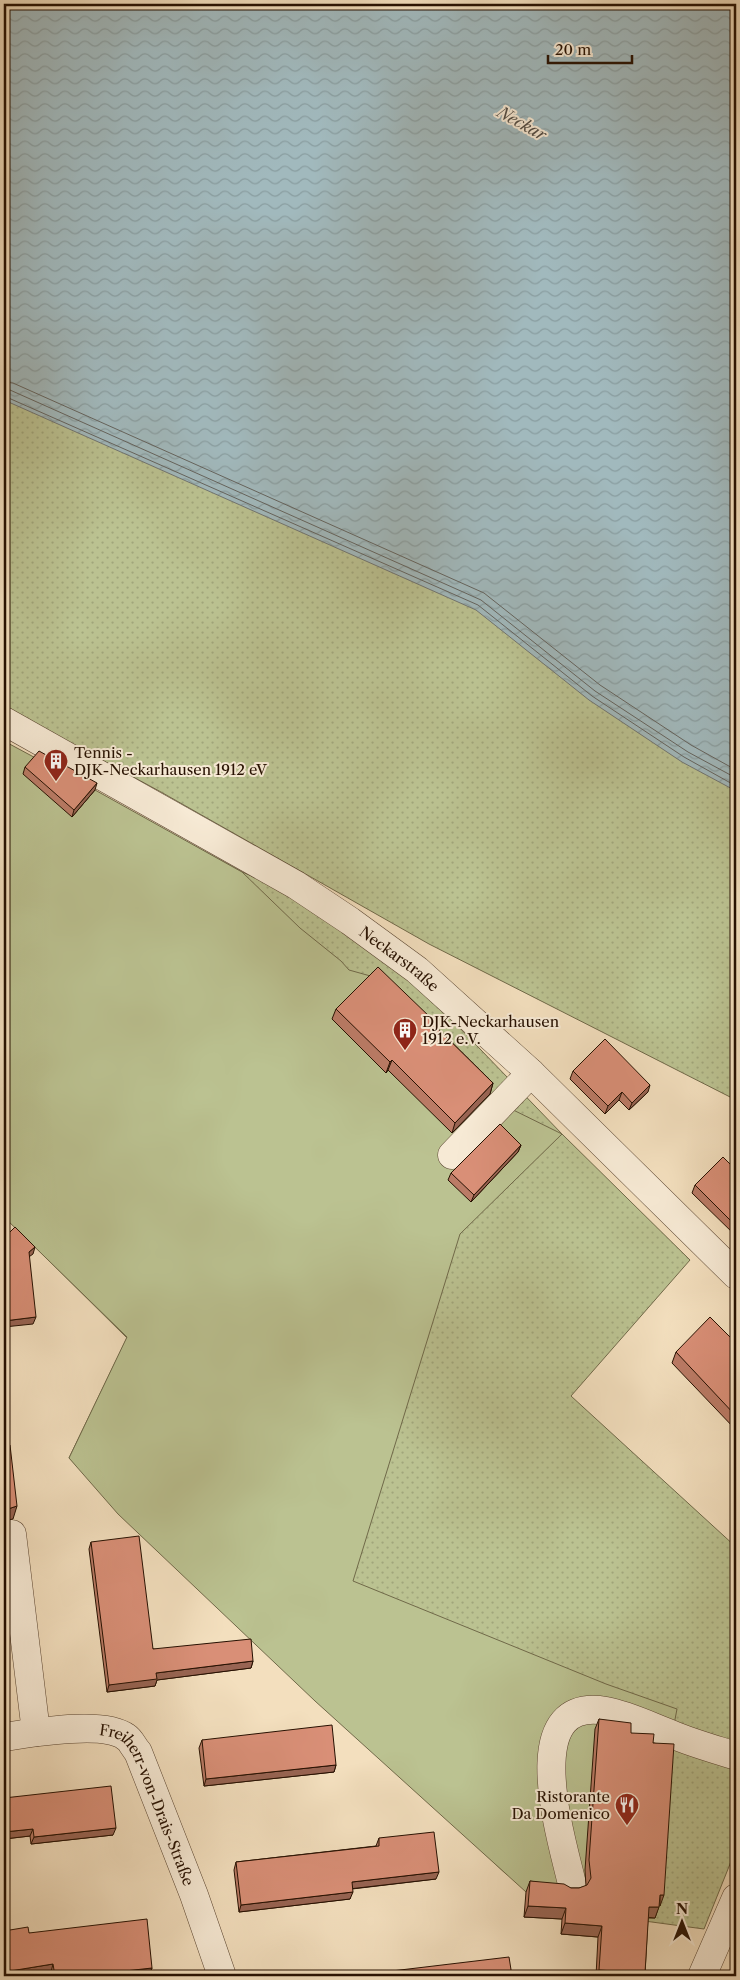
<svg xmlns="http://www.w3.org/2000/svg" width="740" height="1980" font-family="'Libre Caslon Text',serif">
  <defs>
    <pattern id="green-dots" width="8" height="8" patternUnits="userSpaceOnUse" patternTransform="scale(1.25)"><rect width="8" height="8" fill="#bbc291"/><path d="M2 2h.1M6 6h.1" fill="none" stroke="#a1a67b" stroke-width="1.8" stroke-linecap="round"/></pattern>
    <pattern id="water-waves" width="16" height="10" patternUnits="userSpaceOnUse" patternTransform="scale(1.25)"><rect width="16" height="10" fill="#a1b9bd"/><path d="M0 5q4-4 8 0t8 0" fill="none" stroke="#8a9ea1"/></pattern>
  </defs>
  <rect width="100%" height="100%" fill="#f3dfbe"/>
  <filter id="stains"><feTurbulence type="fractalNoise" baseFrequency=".004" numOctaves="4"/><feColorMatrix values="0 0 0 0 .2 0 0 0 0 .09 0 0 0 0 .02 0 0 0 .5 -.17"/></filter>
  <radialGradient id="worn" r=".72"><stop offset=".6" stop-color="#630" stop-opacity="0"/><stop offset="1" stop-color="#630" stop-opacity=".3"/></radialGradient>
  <g fill="url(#green-dots)" stroke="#706949">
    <path d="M4,4L736,211V1100L429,944L161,792L4,707Z"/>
    <path d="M4,742L242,872L301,896L400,966L562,1134L690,1260L571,1396L736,1547V1849L704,1929L592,1914L506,1874L69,1458L127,1338L4,1216Z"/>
  </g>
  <path fill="#bbc291" stroke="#706949" d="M4,741L95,790L242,872L300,928L341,961L349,970L374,977L499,1103L562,1134L460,1234L353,1581L606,1684L677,1709L672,1735L660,1906L526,1892L315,1701L118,1514L69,1458L127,1337L4,1217Z"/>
  <path fill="url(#water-waves)" stroke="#707572" d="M4,4H736V791L682,762L589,700L476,610L4,400Z"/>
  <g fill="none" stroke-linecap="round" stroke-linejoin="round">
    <g stroke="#64645f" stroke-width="1">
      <path d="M4,382L13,383L484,593L600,685L691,745L736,770"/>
      <path d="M4,389L10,390L481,600L595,691L688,752L736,778"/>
      <path d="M4,396L478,605L592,696L684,757L736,786"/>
    </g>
    <defs>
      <g id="minor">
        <path id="s1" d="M4,721L296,885L350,921L417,970L531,1073L736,1275"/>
        <path d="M452,1155L531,1073"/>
        <path d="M12,1534L36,1732"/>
        <path id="s2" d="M4,1737C32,1733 103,1720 126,1737C131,1740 134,1748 138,1752L194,1895L222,1976"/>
        <path d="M572,1884C562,1840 516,1695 606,1711C628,1715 650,1726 671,1734C692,1743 714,1749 736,1756"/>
        <path d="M702,1976L736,1898"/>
      </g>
    </defs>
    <use href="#minor" stroke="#594430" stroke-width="29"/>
    <use href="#minor" stroke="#f7ead5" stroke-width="28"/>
  </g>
  <g fill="#bb7b66" stroke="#261001">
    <path d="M25,767L95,790L72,817L23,774Z"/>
    <path d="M336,1009L431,1022L493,1083L490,1094L452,1133L388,1070L386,1073L332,1019Z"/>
    <path d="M573,1071L648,1092L629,1110L619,1100L605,1114L570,1079Z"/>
    <path d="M521,1145L518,1152L471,1202L448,1180L451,1173Z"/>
    <path d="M736,1170V1236L692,1193L695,1185Z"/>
    <path d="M736,1343V1430L672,1363L676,1352Z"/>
    <path d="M91,1542L153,1649L253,1661L251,1668L157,1680L155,1686L107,1692L89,1549Z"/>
    <path d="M599,1719L653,1743L659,1906L655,1918H648L645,1973L643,1976H596L598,1937L561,1934L562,1919L524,1917L526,1892L530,1881L571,1888H579L586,1886L585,1870L595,1729Z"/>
    <path d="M202,1740L336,1765L334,1772L204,1786L199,1748Z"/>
    <path d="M4,1798L113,1835L31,1844L30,1836L4,1839Z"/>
    <path d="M379,1838L436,1879L352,1889L350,1899L239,1912L234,1870L236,1862L376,1846Z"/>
    <path d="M29,1933L152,1968L149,1976H51V1972Z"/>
  </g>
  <g fill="#986453" stroke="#261001">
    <path d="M97,783L95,790L72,817L74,810Z"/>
    <path d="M392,1060L388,1070L386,1073L390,1062Z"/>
    <path d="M493,1083L490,1094L452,1133L455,1123Z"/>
    <path d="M650,1085L648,1092L629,1110L632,1103Z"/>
    <path d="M622,1092L619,1100L605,1114L608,1106Z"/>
    <path d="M521,1145L518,1152L471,1202L474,1195Z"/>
    <path d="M35,1247L33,1254L26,1259L29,1252Z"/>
    <path d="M36,1317L33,1324L4,1327V1321Z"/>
    <path d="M17,1506L13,1519L4,1521V1513L8,1509Z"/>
    <path d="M253,1661L251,1668L157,1680L155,1686L107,1692L109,1685L156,1673Z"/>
    <path d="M336,1765L334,1772L204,1786L206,1779Z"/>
    <path d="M116,1828L113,1835L31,1844L34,1837Z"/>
    <path d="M33,1829L30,1836L4,1839V1832Z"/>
    <path d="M439,1872L436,1879L349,1889L352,1882Z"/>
    <path d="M353,1892L350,1899L239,1912L241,1905Z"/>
    <path d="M660,1895H664L660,1906Z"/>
    <path d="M528,1906L566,1908L562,1919L524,1917Z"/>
    <path d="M649,1907H659L655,1918L645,1917Z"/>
    <path d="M565,1923L602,1926L598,1937L561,1934Z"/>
    <path d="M53,1964L51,1972L23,1976H4V1972Z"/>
    <path d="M152,1968L149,1976H80Z"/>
    <path d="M599,1970L645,1973L643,1976H597Z"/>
  </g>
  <g fill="#d98f77" stroke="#261001">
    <path d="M39,751L97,783L74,810L25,767Z"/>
    <path d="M378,967L432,1019L430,1021L493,1083L455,1123L392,1060L390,1062L336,1009Z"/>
    <path d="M605,1039L650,1085L632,1103L622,1092L608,1106L573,1071Z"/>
    <path d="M500,1124L521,1145L474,1195L451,1173Z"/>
    <path d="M723,1157L736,1170V1226L695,1185Z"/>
    <path d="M15,1227L35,1247L29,1252L36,1317L4,1321V1238Z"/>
    <path d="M710,1317L736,1343V1416L676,1352Z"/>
    <path d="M4,1445H10L17,1506L8,1509L4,1513Z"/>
    <path d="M139,1536L153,1649L251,1639L253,1661L156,1673L157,1679L109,1685L91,1542Z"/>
    <path d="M599,1719L631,1723V1733L654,1734L653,1743L674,1744L664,1895H660L659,1907H649L645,1973L599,1970L602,1926L565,1923L566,1908L528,1906L530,1881L564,1884L571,1888H579L587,1885L591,1878L589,1860Z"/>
    <path d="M332,1725L336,1765L206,1779L202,1740Z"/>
    <path d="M111,1786L116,1828L34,1837L33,1829L4,1832V1798Z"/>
    <path d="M434,1832L439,1872L352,1882L353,1892L241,1905L236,1862L379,1846V1838Z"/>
    <path d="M147,1919L152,1968L80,1976H55L53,1964L4,1972V1931L28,1927L29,1933Z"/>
    <path d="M509,1957L512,1976H350Z"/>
  </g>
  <defs>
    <symbol id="building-pin" viewBox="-11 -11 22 30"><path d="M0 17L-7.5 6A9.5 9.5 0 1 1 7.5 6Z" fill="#8f2418" stroke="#f7ead5"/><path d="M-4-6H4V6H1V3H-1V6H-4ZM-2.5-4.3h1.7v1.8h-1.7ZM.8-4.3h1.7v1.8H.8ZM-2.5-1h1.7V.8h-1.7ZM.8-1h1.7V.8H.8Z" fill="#fff"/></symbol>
    <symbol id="restaurant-pin" viewBox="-11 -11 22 30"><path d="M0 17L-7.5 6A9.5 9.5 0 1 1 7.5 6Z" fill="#8f2418" stroke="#f7ead5"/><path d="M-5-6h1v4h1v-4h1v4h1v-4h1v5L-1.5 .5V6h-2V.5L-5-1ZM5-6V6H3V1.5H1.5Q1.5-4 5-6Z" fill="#fff"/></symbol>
  </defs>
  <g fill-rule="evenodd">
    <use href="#building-pin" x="42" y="747" width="28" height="38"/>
    <use href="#building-pin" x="391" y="1016" width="28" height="38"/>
    <use href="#restaurant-pin" x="613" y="1791" width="28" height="38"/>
  </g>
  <g text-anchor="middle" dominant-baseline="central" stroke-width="4" stroke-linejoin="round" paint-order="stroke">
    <g font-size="15" fill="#261001" stroke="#f7ead5" text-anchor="start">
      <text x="74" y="752">Tennis -<tspan x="74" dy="17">DJK-Neckarhausen 1912 eV</tspan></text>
      <text x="422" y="1021">DJK-Neckarhausen<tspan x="422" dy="17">1912 e.V.</tspan></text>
      <text x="610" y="1796" text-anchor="end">Ristorante<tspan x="610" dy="17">Da Domenico</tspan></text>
    </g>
    <g font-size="15" fill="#261001" stroke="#f7ead5">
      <text stroke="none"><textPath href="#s1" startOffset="462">Neckarstraße</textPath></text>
      <text stroke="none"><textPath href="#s2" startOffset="191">Freiherr-von-Drais-Straße</textPath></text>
    </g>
    <g font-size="16" font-style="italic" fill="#514b43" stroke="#f7ead5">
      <text transform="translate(522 123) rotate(29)">Neckar</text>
    </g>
  </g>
  <rect width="740" height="1980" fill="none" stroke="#f3dfbe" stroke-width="20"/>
  <rect x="5" y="5" width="730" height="1970" fill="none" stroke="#261001" stroke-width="2.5"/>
  <rect x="10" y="10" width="720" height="1960" fill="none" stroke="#261001"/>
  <g transform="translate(682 1922)" stroke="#f7ead5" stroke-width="4" paint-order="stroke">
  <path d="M0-4L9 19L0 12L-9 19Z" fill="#261001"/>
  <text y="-8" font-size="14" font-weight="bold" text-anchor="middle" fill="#261001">N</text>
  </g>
  <path d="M548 55v8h84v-8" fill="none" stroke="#261001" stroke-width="2.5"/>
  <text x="555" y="55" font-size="15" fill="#261001" stroke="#f7ead5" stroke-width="4" paint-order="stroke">20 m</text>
  <rect width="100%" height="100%" filter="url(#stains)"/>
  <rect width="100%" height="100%" fill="url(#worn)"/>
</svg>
